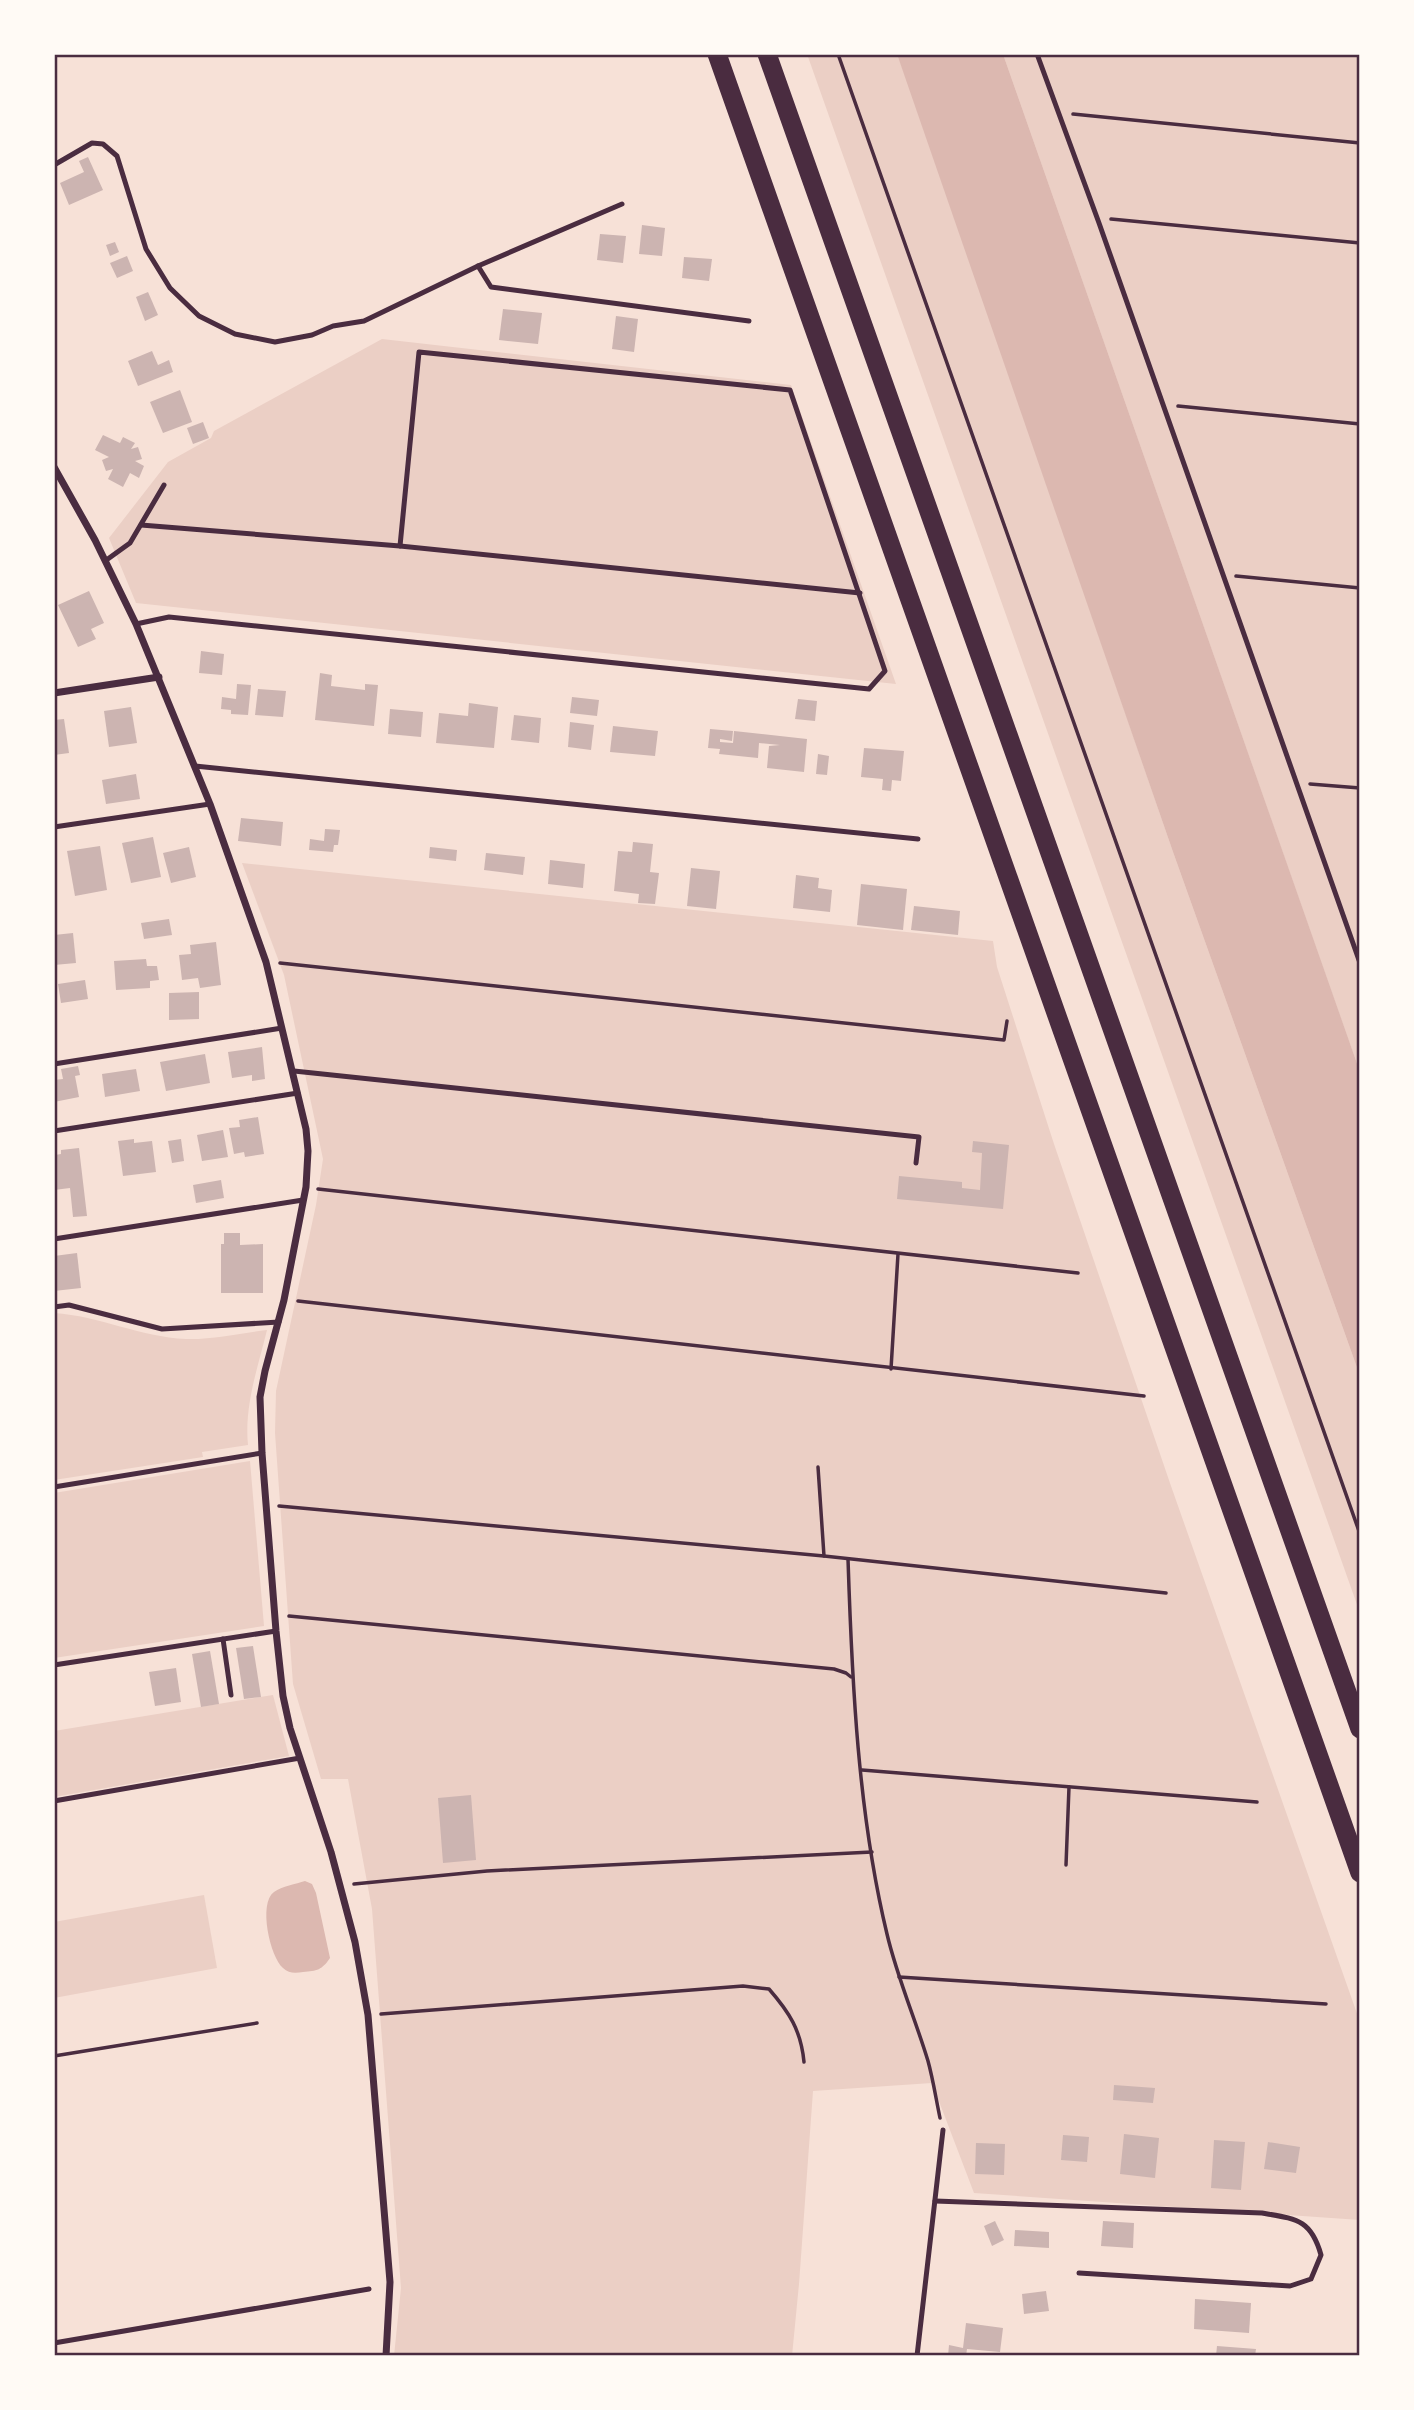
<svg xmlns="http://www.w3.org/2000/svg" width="1414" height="2410" font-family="Ubuntu,sans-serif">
  <rect width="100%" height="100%" fill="#f7e1d7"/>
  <g fill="#ebcfc5">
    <path d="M807,54H897L915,100L1173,852L1360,1376V1613Z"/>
    <path d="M1003,54H1360V1072L1345,1030Z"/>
    <path d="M382,339L791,385L896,684L136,603L109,538L168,462L211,438L214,431Z"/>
    <path d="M242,863L993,941L997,967L1054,1144L1171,1486L1360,2022V2220L974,2193L932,2083L813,2091L799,2284L792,2356H394L401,2288L372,1909L348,1779H321L293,1684L275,1433L276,1391L316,1205L323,1159L284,975Z"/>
    <path d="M54,1313C100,1316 140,1337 186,1339C211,1340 242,1333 267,1330C258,1367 244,1406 248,1445L202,1452L203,1457L54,1480Z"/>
    <path d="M250,1461L264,1626L54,1658V1493Z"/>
    <path d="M273,1695L289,1756L54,1797V1731Z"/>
    <path d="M204,1895L217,1968L54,1998V1922Z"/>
  </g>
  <g fill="#dcb8b0">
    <path d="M897,54H1003L1360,1072V1376L1173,852Z"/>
    <path d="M305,1881L312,1884L316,1893L330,1958C322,1970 317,1971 303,1972C296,1973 289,1974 283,1968C270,1957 258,1903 274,1892C282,1886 296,1884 305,1881Z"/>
  </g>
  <g fill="#ccb4b1">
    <path d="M88,157L103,190L69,205L60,183L84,172L79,161Z"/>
    <path d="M642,225L665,228L662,256L639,254Z"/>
    <path d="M600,234L626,236L623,263L597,260Z"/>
    <path d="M115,242L119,252L110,256L106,245Z"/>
    <path d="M127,256L133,271L117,278L110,263Z"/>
    <path d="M684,257L712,259L709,281L682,278Z"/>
    <path d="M148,292L158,315L145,321L136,297Z"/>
    <path d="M503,309L542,313L538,344L499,340Z"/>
    <path d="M616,316L638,319L634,352L612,349Z"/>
    <path d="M152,351L158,365L169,360L173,372L138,386L128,361Z"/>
    <path d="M180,390L192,422L163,433L150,402Z"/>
    <path d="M203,422L209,438L193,444L187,428Z"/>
    <path d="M103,435L120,443L123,437L135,443L131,449L138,447L142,459L135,461L144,466L139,478L130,473L123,487L108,479L113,469L106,471L102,460L109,457L95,450Z"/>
    <path d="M89,591L104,623L91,629L96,639L78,647L58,605Z"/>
    <path d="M201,651L224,654L222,675L199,673Z"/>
    <path d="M320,673L332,675L331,686L365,690V684L378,685L374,726L315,720Z"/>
    <path d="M237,684L251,685L248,715L231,714V710L221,709L222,697L236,699Z"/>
    <path d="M258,689L286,691L283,717L255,715Z"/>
    <path d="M572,697L599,700L597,716L570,713Z"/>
    <path d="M798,699L817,701L815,721L795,719Z"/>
    <path d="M469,703L498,707L494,748L436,743L439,713L468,716Z"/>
    <path d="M131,707L137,743L109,747L104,711Z"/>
    <path d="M390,709L423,712L421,737L388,734Z"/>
    <path d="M514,715L541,718L539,743L511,740Z"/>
    <path d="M64,719L69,753L54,755V720Z"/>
    <path d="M570,722L594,725L591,750L568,747Z"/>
    <path d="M613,726L658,731L655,756L610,752Z"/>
    <path d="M710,729L733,731L732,741L720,739V742L733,743L734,731L807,739L804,772L767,768L769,746L780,745L759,743L758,758L719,754L720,749L708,748Z"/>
    <path d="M864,748L904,751L901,781L892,780L891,791L882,790L883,779L861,777Z"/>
    <path d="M818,754L829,756L827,775L816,774Z"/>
    <path d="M136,774L140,799L106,804L102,780Z"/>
    <path d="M241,818L283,822L281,846L238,841Z"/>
    <path d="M325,829L340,830L338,845H334L333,852L309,850L310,839L324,841Z"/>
    <path d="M153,837L161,877L131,883L122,843Z"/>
    <path d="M633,842L653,844L650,872L659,873L655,904L638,903L639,894L614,891L618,851L632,852Z"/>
    <path d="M100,846L107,890L75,896L67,851Z"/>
    <path d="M189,847L196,877L171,883L163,853Z"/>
    <path d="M430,847L457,850L456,861L429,858Z"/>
    <path d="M486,853L525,857L523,875L484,870Z"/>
    <path d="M550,860L585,864L583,888L548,884Z"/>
    <path d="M691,868L720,871L716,909L687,906Z"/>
    <path d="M796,875L819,878L818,888L832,890L830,912L793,908Z"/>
    <path d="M861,884L907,889L903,930L857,925Z"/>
    <path d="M914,906L960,911L958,935L911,930Z"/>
    <path d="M169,919L172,935L144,939L141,923Z"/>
    <path d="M73,933L76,963L54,965V935Z"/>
    <path d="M216,942L221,985L200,988L198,978L182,980L179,955L191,954L190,945Z"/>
    <path d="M146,959L147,966H157L159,980L150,981V988L116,990L114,961Z"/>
    <path d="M85,980L88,999L61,1003L58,984Z"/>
    <path d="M199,992V1019L169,1020V993Z"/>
    <path d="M262,1047L265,1079L252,1081V1075L232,1078L228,1052Z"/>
    <path d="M205,1054L210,1083L166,1091L160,1062Z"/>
    <path d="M78,1066L80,1075L75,1076L79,1097L54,1102V1080L63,1079L61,1069Z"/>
    <path d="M136,1069L140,1091L105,1097L102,1074Z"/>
    <path d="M258,1117L264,1154L245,1157L244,1152L234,1154L229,1128L240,1127L239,1120Z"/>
    <path d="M223,1130L228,1157L202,1161L197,1135Z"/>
    <path d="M134,1139V1143L152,1141L156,1172L123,1176L118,1141Z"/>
    <path d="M181,1139L184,1161L172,1163L168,1141Z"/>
    <path d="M973,1141L1009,1145L1003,1209L897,1199L899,1176L962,1182V1188L980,1190L982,1153L972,1152Z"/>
    <path d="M79,1148L87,1216L73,1217L70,1188L54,1190V1168L57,1167L55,1155L61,1154V1150Z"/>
    <path d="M221,1180L224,1198L196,1203L193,1185Z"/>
    <path d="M224,1233H240V1245L263,1244V1293H221V1244H224Z"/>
    <path d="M77,1253L81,1288L54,1291V1256Z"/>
    <path d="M253,1646L261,1697L244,1699L236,1648Z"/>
    <path d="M210,1651L219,1704L201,1707L192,1654Z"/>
    <path d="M176,1668L181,1702L155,1706L149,1672Z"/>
    <path d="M471,1795L476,1860L443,1863L438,1798Z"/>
    <path d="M1114,2085L1155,2088L1153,2103L1113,2100Z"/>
    <path d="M1124,2134L1159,2138L1155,2178L1120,2174Z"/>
    <path d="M1063,2135L1089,2137L1087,2162L1061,2160Z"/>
    <path d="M1214,2140L1245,2142L1241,2190L1211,2188Z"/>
    <path d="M1268,2142L1300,2147L1296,2173L1264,2169Z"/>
    <path d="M976,2143L1005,2144L1004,2175L975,2174Z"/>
    <path d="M995,2221L1004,2240L992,2246L984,2226Z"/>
    <path d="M1103,2221L1134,2223L1133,2248L1101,2246Z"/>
    <path d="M1015,2230L1049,2232V2248L1014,2246Z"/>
    <path d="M1046,2291L1049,2311L1024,2314L1022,2294Z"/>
    <path d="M1195,2299L1251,2303L1249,2333L1194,2329Z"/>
    <path d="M966,2323L1003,2328L1000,2352L967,2349L966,2356H948L949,2345L963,2348Z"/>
    <path d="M1217,2346L1256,2349L1255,2356H1216Z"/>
  </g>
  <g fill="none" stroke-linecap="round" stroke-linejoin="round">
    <g stroke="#4a2c40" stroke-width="3.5">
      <path d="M838,54L1360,1534"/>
      <path d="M1073,114L1360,143"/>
      <path d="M1111,219L1360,243"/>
      <path d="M1178,406L1360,424"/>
      <path d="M1236,576L1360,588"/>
      <path d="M1310,784L1360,788"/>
      <path d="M280,963L1004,1040L1007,1021"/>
      <path d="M318,1189L1078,1273"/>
      <path d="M298,1301L1144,1396"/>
      <path d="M891,1369L898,1254"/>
      <path d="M818,1467L824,1556"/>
      <path d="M279,1506L824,1556L1166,1593"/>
      <path d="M848,1559C852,1682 858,1814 887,1934C897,1977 915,2018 928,2061C933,2079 936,2099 940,2118"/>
      <path d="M289,1616L834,1669L846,1673L851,1677"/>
      <path d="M862,1770L1257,1802"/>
      <path d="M1066,1865L1069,1787"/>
      <path d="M354,1884L487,1871L872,1852"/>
      <path d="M899,1977L1326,2004"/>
      <path d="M381,2014L743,1986L769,1989C789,2012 801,2030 804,2062"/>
      <path d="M54,2056L257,2023"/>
    </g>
    <g stroke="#4a2c40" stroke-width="5">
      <path d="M1037,54L1099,223L1360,963"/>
      <path d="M54,165L92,143L103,144L117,156L146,249L170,288L199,316L235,334L275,342L312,335L333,326L364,321L478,266L622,204"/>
      <path d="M478,266L491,287L749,321"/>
      <path d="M141,525L400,546L860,593"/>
      <path d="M105,561L130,543L164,485"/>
      <path d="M136,624L169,617L869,689L885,671L790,390L419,352L400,546"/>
      <path d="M195,766L918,839"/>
      <path d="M54,827L210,804"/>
      <path d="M54,1064L282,1028"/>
      <path d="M294,1071L919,1137L916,1163"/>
      <path d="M54,1131L298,1093"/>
      <path d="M54,1239L303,1200"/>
      <path d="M54,1307L69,1305L162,1329L279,1322"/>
      <path d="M54,1487L262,1453"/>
      <path d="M223,1639L231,1695"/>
      <path d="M54,1665L276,1631"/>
      <path d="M54,1801L300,1758"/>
      <path d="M935,2201L1262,2213C1296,2219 1311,2219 1321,2255L1311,2279L1290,2286L1079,2273"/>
      <path d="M54,2343L369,2289"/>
      <path d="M917,2356L943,2130"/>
    </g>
    <g stroke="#4a2c40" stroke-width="7">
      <path d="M54,467L95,540L136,624L210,804L266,962L306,1129L308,1151L306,1187L284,1300L265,1371L260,1397L262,1453L276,1631L283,1696L290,1728L331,1852L355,1942L368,2015L390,2282L386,2356"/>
      <path d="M54,693L159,677"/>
    </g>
    <g stroke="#4a2c40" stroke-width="19">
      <path d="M717,54L1360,1873"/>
      <path d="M767,54L1360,1729"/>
    </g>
  </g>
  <rect width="1414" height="2410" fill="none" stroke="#fffaf5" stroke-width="112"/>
  <rect x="56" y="56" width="1302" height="2298" fill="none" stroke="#4a2c40" stroke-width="2.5"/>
</svg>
